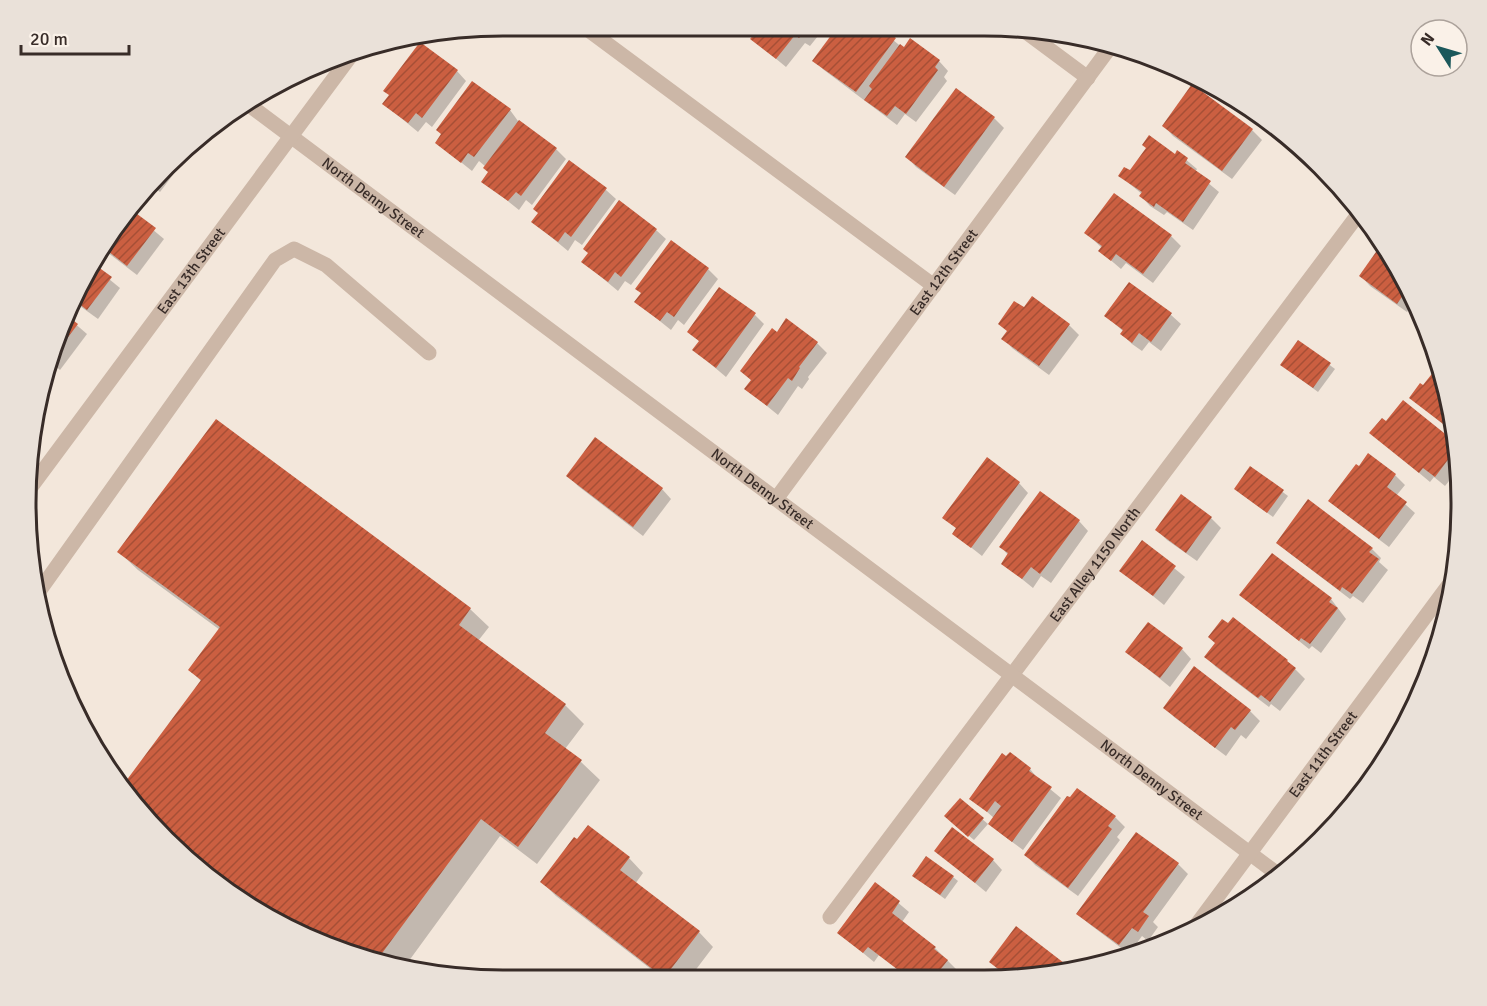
<svg xmlns="http://www.w3.org/2000/svg" width="1487" height="1006" font-family="Signika,sans-serif">
  <defs>
    <pattern id="building-hatch" width="6" height="6" patternUnits="userSpaceOnUse" patternTransform="scale(1.5)"><rect width="6" height="6" fill="#cb5f41"/><path d="M-1 1l2-2M0 6l6-6M5 7l2-2" fill="none" stroke="#a64f36"/></pattern>
  </defs>
  <rect width="100%" height="100%" fill="#f3e7db"/>
  <g fill="#0003">
    <path d="M763,26H826L810,46L805,43L786,67L752,39Z"/>
    <path d="M840,26H876L904,49L939,61L948,71L944,77L947,81L916,122L905,114L897,125L824,70L814,60Z"/>
    <path d="M488,28L483,35L476,30Z"/>
    <path d="M457,71L466,81L432,127L426,122L418,132L384,104Z"/>
    <path d="M956,90L994,118L1004,128L955,195L916,167L907,157Z"/>
    <path d="M510,110L518,121L556,149L566,159L532,205L526,200L519,210L483,181L490,173L486,167L479,161L472,171L437,143Z"/>
    <path d="M1164,126L1252,130L1262,140L1232,179L1173,136Z"/>
    <path d="M194,147L160,192L152,186Z"/>
    <path d="M1177,152L1197,169L1195,172L1219,192L1193,230L1167,212L1164,215L1150,206L1141,196L1142,194L1120,176L1176,156Z"/>
    <path d="M569,162L606,190L616,199L582,245L575,240L568,251L533,222Z"/>
    <path d="M128,209L164,239L137,275L103,249Z"/>
    <path d="M656,230L666,239L631,285L625,281L618,291L583,262Z"/>
    <path d="M1086,233L1171,236L1181,246L1153,283L1126,263L1121,269L1100,251L1102,248Z"/>
    <path d="M672,242L708,269L718,279L684,325L678,320L671,330L636,302Z"/>
    <path d="M1384,243L1415,301L1407,312L1370,286L1361,276Z"/>
    <path d="M93,266L120,288L98,319L73,301Z"/>
    <path d="M1129,284L1171,315L1181,324L1161,351L1149,342L1142,351L1132,344L1122,334L1124,332L1106,316Z"/>
    <path d="M1025,310L1069,325L1079,335L1049,375L1012,348L1003,338Z"/>
    <path d="M65,315L87,334L60,370L52,363L62,321Z"/>
    <path d="M755,315L764,324L726,377L694,350L700,342L689,331Z"/>
    <path d="M777,334L817,343L827,353L808,377L809,379L802,389L798,386L778,415L746,389L752,381L742,371Z"/>
    <path d="M1299,342L1335,369L1318,392L1287,369Z"/>
    <path d="M1439,367L1452,410L1455,434L1411,398L1423,387Z"/>
    <path d="M1403,402L1456,446L1458,470L1445,486L1434,477L1430,482L1371,433L1386,423Z"/>
    <path d="M1251,468L1288,496L1273,517L1240,493Z"/>
    <path d="M1395,475L1405,485L1396,496L1415,513L1389,547L1340,510L1330,501Z"/>
    <path d="M568,476L662,489L671,499L643,536L578,486Z"/>
    <path d="M1019,483L1028,493L982,556L954,534L957,529L944,518Z"/>
    <path d="M1211,518L1221,528L1197,561L1167,540L1157,530Z"/>
    <path d="M1079,521L1088,531L1051,583L1041,576L1033,588L1002,563L1008,555L1001,547Z"/>
    <path d="M1142,542L1185,577L1164,605L1121,570Z"/>
    <path d="M1278,542L1372,549L1381,558L1379,562L1388,570L1363,603L1353,596L1350,599L1288,552Z"/>
    <path d="M119,552L470,609L489,627L478,641L565,705L584,724L565,749L581,762L600,780L537,864L500,836L403,969L292,931L166,841L124,787L202,682L190,670L220,630L138,570Z"/>
    <path d="M1241,595L1331,599L1346,619L1321,653L1312,646L1309,649Z"/>
    <path d="M1233,619L1287,661L1305,679L1280,711L1271,704L1269,707L1216,667L1206,657Z"/>
    <path d="M1182,649L1191,659L1170,687L1127,652Z"/>
    <path d="M1195,669L1250,711L1260,721L1246,739L1241,735L1226,756L1174,717L1165,707Z"/>
    <path d="M1010,754L1030,769L1039,780L1061,798L1023,850L1000,833L990,824L994,818L971,798Z"/>
    <path d="M1077,790L1115,817L1125,827L1117,837L1120,840L1078,896L1035,865L1026,855Z"/>
    <path d="M960,800L988,824L974,840L951,821Z"/>
    <path d="M589,828L629,858L643,873L635,884L699,932L713,947L688,980H665L556,896L542,882Z"/>
    <path d="M936,851L993,860L1002,870L986,892Z"/>
    <path d="M1178,864L1188,874L1153,922L1158,927L1148,941L1142,936L1129,954L1088,923L1078,914Z"/>
    <path d="M953,877L958,881L945,899L919,880Z"/>
    <path d="M876,884L909,912L902,922L935,948L957,970L949,980H912L879,955L874,962L839,933Z"/>
    <path d="M1017,929L1063,964L1071,972L1009,978L1001,972L991,962Z"/>
  </g>
  <g fill="url(#building-hatch)">
    <path d="M761,26H809L799,38L795,35L776,59L750,39Z"/>
    <path d="M838,26H879L896,38L856,92L812,61Z"/>
    <path d="M910,38L940,60L935,67L938,70L906,114L895,106L887,116L864,100L872,89L869,86L900,44L904,47Z"/>
    <path d="M420,42L458,70L422,118L416,113L408,123L382,104L389,95L383,91Z"/>
    <path d="M472,81L511,109L474,157L468,153L461,163L435,143L441,134L436,130Z"/>
    <path d="M1192,84L1253,129L1222,171L1162,126Z"/>
    <path d="M956,88L995,117L944,187L905,157Z"/>
    <path d="M519,120L557,148L521,196L516,192L508,201L481,182L488,172L483,168Z"/>
    <path d="M1149,135L1175,154L1177,150L1188,158L1185,163L1211,181L1183,222L1156,203L1154,207L1139,196L1142,192L1118,176L1124,167L1130,170L1146,148L1142,145Z"/>
    <path d="M569,160L607,188L571,237L565,232L558,242L531,222L538,213L533,209Z"/>
    <path d="M1114,193L1172,235L1143,274L1116,254L1111,261L1098,251L1102,246L1084,233Z"/>
    <path d="M619,200L657,229L621,277L615,272L608,282L581,262L588,253L583,249Z"/>
    <path d="M129,208L156,228L127,266L104,248L124,212Z"/>
    <path d="M671,240L709,268L674,317L667,312L660,321L634,302L641,293L635,289Z"/>
    <path d="M1383,242L1408,288L1397,304L1359,276Z"/>
    <path d="M94,264L112,277L87,310L74,300Z"/>
    <path d="M1129,282L1172,313L1151,342L1139,333L1132,343L1120,334L1123,330L1104,316Z"/>
    <path d="M719,287L756,313L716,368L692,350L699,341L687,332Z"/>
    <path d="M1032,296L1070,324L1039,366L1001,339L1007,331L998,324L1014,301L1024,307Z"/>
    <path d="M65,314L78,324L53,357L62,321Z"/>
    <path d="M786,318L818,342L799,367L800,368L792,381L788,378L767,406L744,389L751,380L740,371L772,328L777,332Z"/>
    <path d="M1298,340L1331,363L1313,388L1280,365Z"/>
    <path d="M1439,365L1452,410L1455,433L1409,398L1420,383L1423,385Z"/>
    <path d="M1403,400L1449,437L1446,441L1456,449L1435,477L1423,468L1419,473L1369,433L1382,418L1386,421Z"/>
    <path d="M216,419L471,608L459,625L566,704L545,733L582,760L518,847L481,819L377,960L292,931L166,841L123,785L201,680L188,670L220,627L117,552Z"/>
    <path d="M595,437L663,488L633,527L566,476Z"/>
    <path d="M1368,453L1396,474L1387,487L1407,502L1379,539L1328,501L1356,464L1359,466Z"/>
    <path d="M987,457L1020,482L971,548L952,534L956,528L942,518Z"/>
    <path d="M1250,466L1284,490L1267,513L1234,489Z"/>
    <path d="M1040,491L1080,520L1040,574L1031,567L1022,579L1001,564L1008,553L999,547Z"/>
    <path d="M1181,494L1212,517L1186,553L1155,530Z"/>
    <path d="M1308,499L1373,548L1369,552L1379,559L1352,594L1342,587L1340,591L1276,543Z"/>
    <path d="M1142,540L1176,566L1153,596L1119,571Z"/>
    <path d="M1272,553L1332,598L1329,602L1338,608L1310,644L1301,638L1299,641L1239,595Z"/>
    <path d="M1233,617L1288,660L1287,661L1296,668L1270,702L1261,695L1258,698L1204,657L1215,643L1208,637L1222,619L1228,623Z"/>
    <path d="M1148,622L1183,648L1160,678L1125,652Z"/>
    <path d="M1194,666L1251,710L1235,730L1231,727L1215,748L1163,708Z"/>
    <path d="M1010,752L1031,768L1029,771L1052,787L1012,842L988,824L1001,806L995,801L987,812L969,799L1002,753L1006,756Z"/>
    <path d="M1077,788L1116,816L1108,826L1112,829L1068,888L1024,855L1067,796L1070,797Z"/>
    <path d="M960,798L984,818L968,837L944,816Z"/>
    <path d="M588,825L630,857L620,870L700,931L664,978L540,882L574,837L577,839Z"/>
    <path d="M952,827L994,859L975,883L934,851Z"/>
    <path d="M1136,832L1179,863L1143,912L1149,916L1138,932L1132,928L1119,945L1076,914Z"/>
    <path d="M926,856L954,876L940,895L912,876Z"/>
    <path d="M875,882L900,901L892,913L936,947L934,949L948,960L932,980H923L914,974L910,979L868,947L863,953L837,933Z"/>
    <path d="M1016,926L1064,963L1062,966L1069,972L1010,978L989,962Z"/>
  </g>
  <g fill="none" stroke-linecap="round" stroke-linejoin="round">
    <g stroke="#ccb7a7" stroke-width="15">
      <path d="M583,26L934,286"/>
      <path d="M35,597L275,260L294,249L326,265L429,353"/>
      <path id="s1" d="M830,917L1360,212"/>
    </g>
    <g stroke="#ccb7a7" stroke-width="15">
      <path d="M1022,29L1088,78"/>
      <path id="s2" d="M245,102L1279,875"/>
      <path id="s3" d="M28,491L355,50"/>
      <path id="s4" d="M776,499L1111,46"/>
      <path id="s5" d="M1192,931L1454,578"/>
    </g>
  </g>
  <g text-anchor="middle" dominant-baseline="central" stroke-width="4.5" stroke-linejoin="round" paint-order="stroke">
    <g font-size="15" fill="#382c28" stroke="#faf1e8">
      <text stroke="none"><textPath href="#s2" startOffset="160">North Denny Street</textPath></text>
      <text stroke="none"><textPath href="#s3" startOffset="274">East 13th Street</textPath></text>
      <text stroke="none"><textPath href="#s4" startOffset="282">East 12th Street</textPath></text>
      <text stroke="none"><textPath href="#s2" startOffset="646">North Denny Street</textPath></text>
      <text stroke="none"><textPath href="#s1" startOffset="441">East Alley 1150 North</textPath></text>
      <text stroke="none"><textPath href="#s5" startOffset="220">East 11th Street</textPath></text>
      <text stroke="none"><textPath href="#s2" startOffset="1132">North Denny Street</textPath></text>
    </g>
  </g>
  <path d="M0 0H1487V1006H0ZM503 36H984A467 467 0 0 1 1451 503V503A467 467 0 0 1 984 970H503A467 467 0 0 1 36 503V503A467 467 0 0 1 503 36Z" fill="#eae1d9" fill-rule="evenodd"/>
  <path fill="none" stroke="#382c28" stroke-width="3" d="M503 36H984A467 467 0 0 1 1451 503V503A467 467 0 0 1 984 970H503A467 467 0 0 1 36 503V503A467 467 0 0 1 503 36Z"/>
  <g transform="translate(1439 48) rotate(307)"><circle r="28" fill="#faf1e8" stroke="#aca29b" stroke-width="1.5"/>
  <path d="M0-4.5L10 22L0 15L-10 22Z" fill="#1b585b"/>
  <text y="-9" font-size="16" font-weight="bold" text-anchor="middle" fill="#382c28">N</text>
  </g>
  <path d="M21 45v9h108v-9" fill="none" stroke="#382c28" stroke-width="3"/>
  <text x="30" y="45" font-size="18" fill="#382c28" stroke="#faf1e8" stroke-width="4.5" paint-order="stroke">20 m</text>
</svg>
